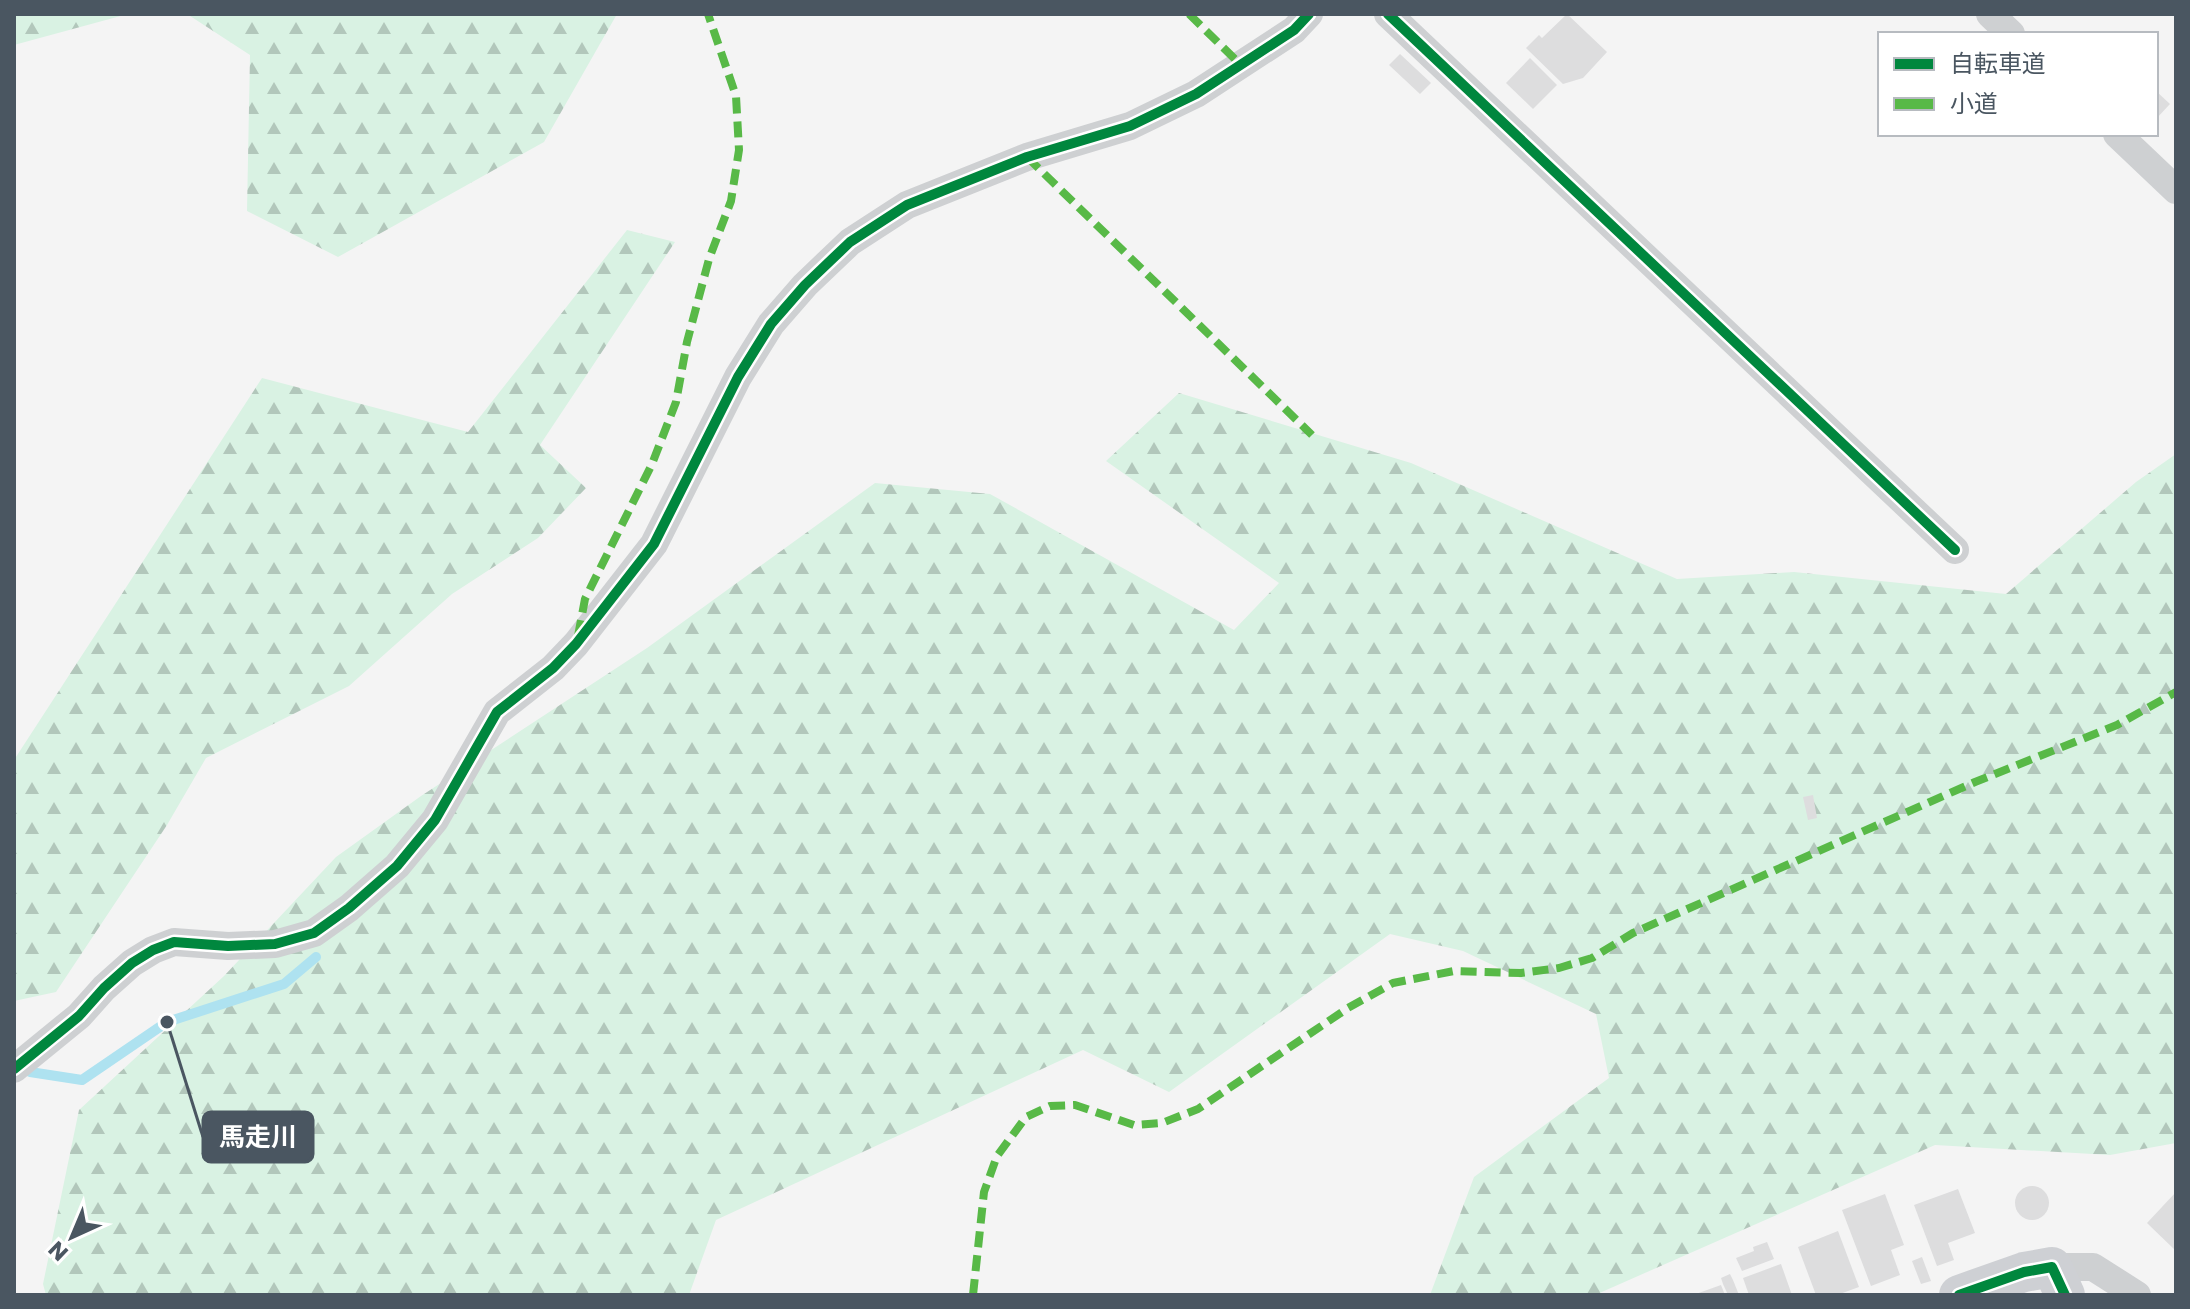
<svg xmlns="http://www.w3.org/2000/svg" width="2190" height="1309" font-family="Poppins,'Noto Sans JP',sans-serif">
  <defs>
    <pattern id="forest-firs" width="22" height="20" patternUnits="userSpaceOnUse" patternTransform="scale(2)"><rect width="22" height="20" fill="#d9f2e3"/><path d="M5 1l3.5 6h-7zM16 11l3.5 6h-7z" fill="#b2c7bb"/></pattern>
  </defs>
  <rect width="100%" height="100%" fill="#f4f4f4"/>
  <g fill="url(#forest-firs)">
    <path d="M14,14H128L14,45Z"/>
    <path d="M187,14H617L544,142L338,257L247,211L250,55Z"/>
    <path d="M627,230L675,242L540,445L586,488L538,538L452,594L349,686L206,758L167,825L56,992L14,1001V760L262,378L468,432Z"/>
    <path d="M1179,393L1411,463L1677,579L1794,572L2006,594L2136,482L2176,454V1143L2110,1155L1935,1145L1595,1295H1430L1474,1177L1609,1078L1596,1014L1463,951L1390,934L1169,1092L1083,1050L716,1220L689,1295H46L43,1284L79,1110L224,976L336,857L421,796L647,648L875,483L990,494L1234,630L1279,583L1106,461Z"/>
  </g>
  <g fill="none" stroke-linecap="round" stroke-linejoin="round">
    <path stroke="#aee2f0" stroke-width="10" d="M30,1072L82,1080L167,1022L284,984L316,957"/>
  </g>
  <g fill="#ddddde">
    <path d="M1567,14L1607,52L1583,78L1563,84L1526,48L1539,35L1542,38Z"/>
    <path d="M1400,54L1431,83L1420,94L1389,65Z"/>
    <path d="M1530,58L1557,85L1533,109L1506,83Z"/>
    <path d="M2156,91L2170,104L2156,119Z"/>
    <path d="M1813,795L1817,818L1808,820L1803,797Z"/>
    <circle cx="2032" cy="1203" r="17"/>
    <path d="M1958,1189L1975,1233L1948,1243L1954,1260L1937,1266L1914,1205Z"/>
    <path d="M2176,1192V1251L2147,1223Z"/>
    <path d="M1885,1194L1904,1245L1891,1250L1900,1275L1871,1286L1842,1210Z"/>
    <path d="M1838,1231L1859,1287L1837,1295H1816L1798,1247Z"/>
    <path d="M1767,1242L1774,1259L1742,1271L1736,1258L1754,1251L1753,1247Z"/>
    <path d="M1922,1257L1931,1281L1921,1284L1912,1261Z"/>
    <path d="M1781,1264L1792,1295H1749L1743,1278Z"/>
    <path d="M1730,1274L1733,1280L1739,1295H1728L1723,1284L1721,1278Z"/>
    <path d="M1721,1285L1725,1295H1693Z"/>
  </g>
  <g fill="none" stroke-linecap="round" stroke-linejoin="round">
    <g stroke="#ced0d2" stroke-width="28">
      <path d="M1388,14L1955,550"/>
      <path d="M1990,14L2011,34"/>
      <path d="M2117,134L2176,190"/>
      <path d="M14,1069L79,1016L104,988L132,963L153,950L174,942L228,946L275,944L314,933L349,908L397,866L435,820L497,712L553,668L576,644L654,544L738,377L771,324L805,285L850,242L907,205L1027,157L1130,126L1196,94L1294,30L1309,14"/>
      <path d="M2052,1267H2093L2137,1295"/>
    </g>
    <path stroke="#ced0d4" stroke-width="40" d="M1959,1295L2024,1272L2052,1267L2065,1295"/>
    <g stroke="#58b947" stroke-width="8" stroke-dasharray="16 8" stroke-linecap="butt">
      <path d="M1189,14L1241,65"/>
      <path d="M1027,157L1312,435"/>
      <path d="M578,636L585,599L652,464L676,402L687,342L709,259L731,201L739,150L736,96L708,14"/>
      <path d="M973,1295L984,1192L997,1156L1026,1117L1050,1106L1075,1105L1134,1125L1162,1123L1198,1109L1348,1008L1393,983L1454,971L1521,973L1559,968L1592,958L1633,933L1975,782L2117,725L2176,692"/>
    </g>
    <defs>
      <g id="cycleway">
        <path d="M1388,14L1955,550"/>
        <path d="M14,1069L79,1016L104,988L132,963L153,950L174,942L228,946L275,944L314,933L349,908L397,866L435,820L497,712L553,668L576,644L654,544L738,377L771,324L805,285L850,242L907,205L1027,157L1130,126L1196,94L1294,30L1309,14"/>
        <path d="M1959,1295L2024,1272L2052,1267L2065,1295"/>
      </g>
    </defs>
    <use href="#cycleway" stroke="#fff" stroke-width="15"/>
    <use href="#cycleway" stroke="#00873e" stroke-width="10"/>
  </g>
  <path fill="none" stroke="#4a5661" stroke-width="3" d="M167 1022L203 1137"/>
  <circle fill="#4a5661" stroke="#fff" stroke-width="3" cx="167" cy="1022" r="8"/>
  <rect fill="#4a5661" stroke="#4a5661" stroke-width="3" x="203" y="1112" width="110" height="50" rx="8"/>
  <g font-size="26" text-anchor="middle" font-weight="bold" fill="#fff">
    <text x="258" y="1146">馬走川</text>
  </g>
  <rect width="2190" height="1309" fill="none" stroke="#4a5661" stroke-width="32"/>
  <rect x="1878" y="32" width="280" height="104" fill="#ffffff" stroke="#b7bbc0" stroke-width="2"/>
  <rect x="1894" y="58" width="40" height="12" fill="#00873e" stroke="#b7bbc0" stroke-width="2"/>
  <text x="1950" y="72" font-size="24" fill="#4a5661">自転車道</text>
  <rect x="1894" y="98" width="40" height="12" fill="#58b947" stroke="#b7bbc0" stroke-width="2"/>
  <text x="1950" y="112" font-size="24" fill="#4a5661">小道</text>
  <g transform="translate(72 1237) rotate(224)" stroke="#ffffff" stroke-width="6" paint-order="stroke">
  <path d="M0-6L14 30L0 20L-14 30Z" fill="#4a5661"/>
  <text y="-12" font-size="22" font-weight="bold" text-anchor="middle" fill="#4a5661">N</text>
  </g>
</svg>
